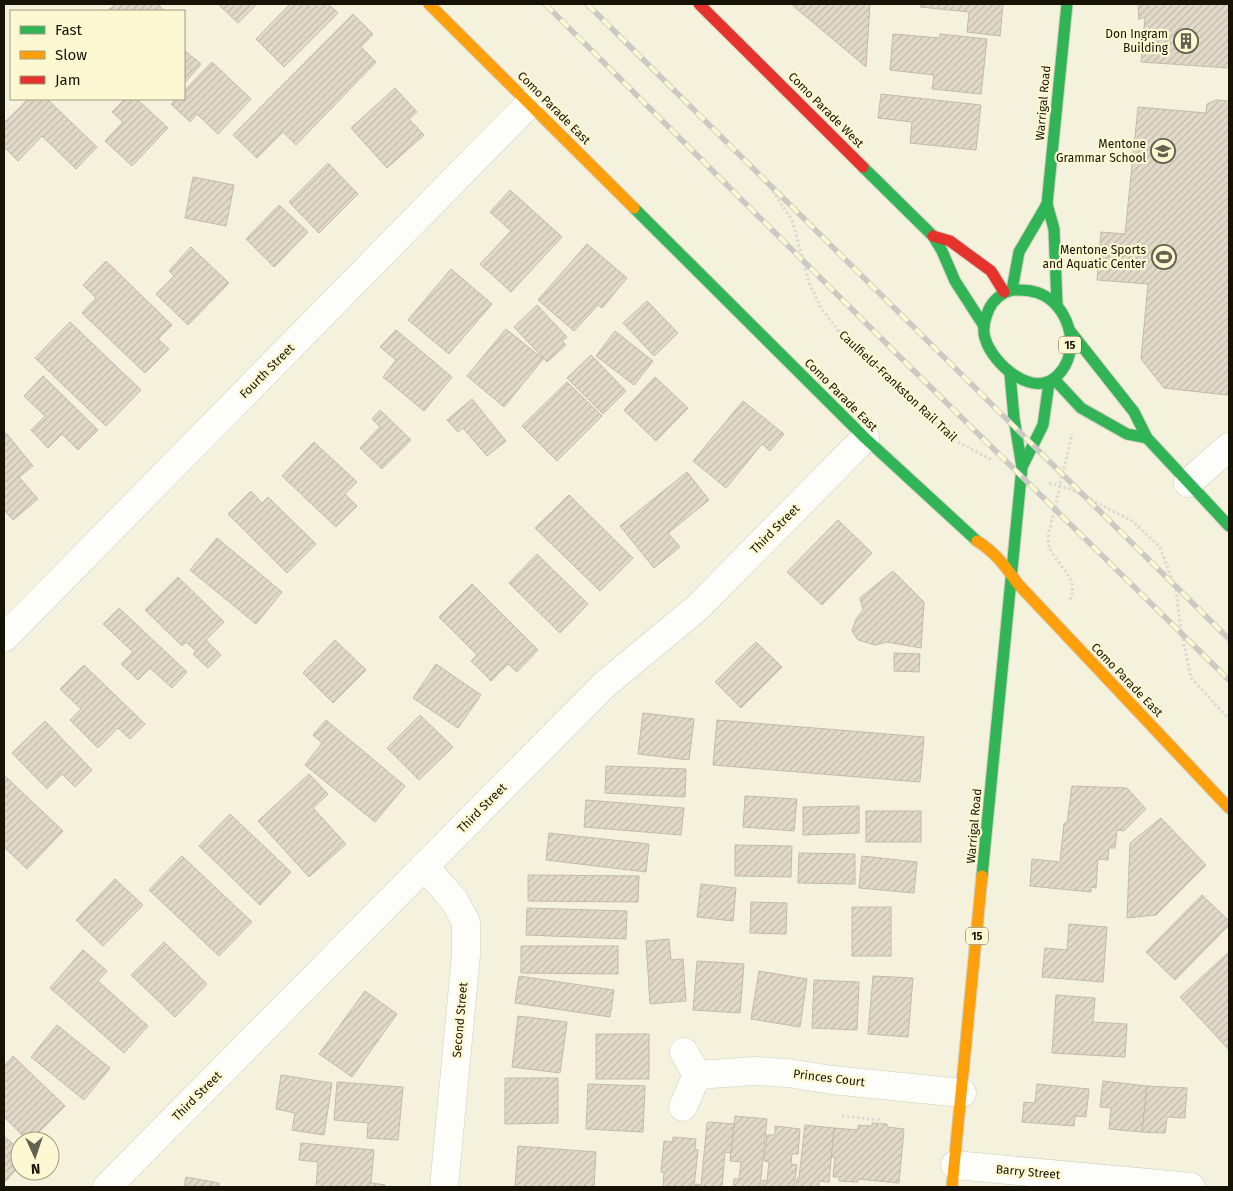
<svg xmlns="http://www.w3.org/2000/svg" width="1233" height="1191" font-family="'Fira Sans',sans-serif">
  <defs>
    <pattern id="building-hatch" width="6" height="6" patternUnits="userSpaceOnUse" patternTransform="scale(1.25)"><rect width="6" height="6" fill="#e3d9c9"/><path d="M-1 1l2-2M0 6l6-6M5 7l2-2" fill="none" stroke="#c2b9ab"/></pattern>
  </defs>
  <rect width="100%" height="100%" fill="#f4f1dc"/>
  <g fill="url(#building-hatch)" stroke="#c2bbae">
    <path d="M116,4H158L164,11H107Z"/>
    <path d="M218,4H257L238,23Z"/>
    <path d="M290,4H328L338,13L284,67L256,39Z"/>
    <path d="M791,4H870L866,67Z"/>
    <path d="M921,4H1003L1000,36L967,32L969,12L920,7Z"/>
    <path d="M1138,4H1229V68L1141,62L1145,18H1140L1139,20Z"/>
    <path d="M353,14L373,34L361,47L376,62L296,145L283,132L257,158L233,135Z"/>
    <path d="M893,34L940,38V34L987,39L981,94L932,89L934,75L890,70Z"/>
    <path d="M184,50L201,64L184,84Z"/>
    <path d="M212,62L251,99L218,134L197,114L190,122L171,104L176,99H184V91Z"/>
    <path d="M395,88L417,112L409,119L424,135L387,168L351,128Z"/>
    <path d="M881,94L981,105L976,150L910,143L912,122L878,118Z"/>
    <path d="M28,99H47L97,147L76,169L42,136L18,161L4,147V123Z"/>
    <path d="M125,99H137L168,128L132,166L105,141L123,122L112,112Z"/>
    <path d="M1216,100L1229,101V393L1227,395L1164,388L1141,359L1148,284L1097,280L1101,232L1125,234L1138,107L1206,113L1207,104Z"/>
    <path d="M328,163L358,194L319,233L289,202Z"/>
    <path d="M193,177L234,185L226,226L185,218Z"/>
    <path d="M510,190L562,237L511,292L480,264L511,231L490,212Z"/>
    <path d="M279,205L308,232L274,267L246,239Z"/>
    <path d="M587,244L627,278L602,308L598,305L574,331L538,300Z"/>
    <path d="M191,247L229,283L188,325L156,294L174,276L169,271Z"/>
    <path d="M106,261L172,325L158,339L169,349L145,373L82,313L96,298L83,285Z"/>
    <path d="M451,269L492,304L449,354L408,320Z"/>
    <path d="M647,301L678,333L654,356L623,323Z"/>
    <path d="M537,305L567,337L562,341L566,345L547,362L514,327Z"/>
    <path d="M70,322L141,390L106,426L35,358Z"/>
    <path d="M506,329L543,359L504,407L467,376Z"/>
    <path d="M396,330L452,377L424,411L383,377L396,360L380,347Z"/>
    <path d="M615,331L653,361L634,385L596,356Z"/>
    <path d="M591,355L626,391L603,414L567,378Z"/>
    <path d="M43,376L98,430L78,450L62,434L48,448L31,430L45,416L24,396Z"/>
    <path d="M655,377L688,408L656,441L624,410Z"/>
    <path d="M567,382L602,416L557,461L522,426Z"/>
    <path d="M472,399L506,441L487,456L463,428L458,432L447,420Z"/>
    <path d="M743,401L784,434L770,451L762,444L726,488L693,461Z"/>
    <path d="M380,410L411,440L382,469L360,448L380,427L372,419Z"/>
    <path d="M6,433L33,466L19,477L38,499L13,520L4,510V435Z"/>
    <path d="M314,442L357,482L345,494L357,506L336,527L282,476Z"/>
    <path d="M687,472L709,500L668,533L680,547L654,568L620,526Z"/>
    <path d="M251,491L262,503L268,497L316,544L287,573L228,514Z"/>
    <path d="M569,495L633,558L600,591L535,528Z"/>
    <path d="M838,520L872,553L822,605L787,572Z"/>
    <path d="M217,538L282,592L256,624L190,570Z"/>
    <path d="M537,554L588,604L560,633L509,583Z"/>
    <path d="M893,571L924,602L921,648L887,642L875,645L858,640L852,631L856,619L863,610L860,598Z"/>
    <path d="M178,577L224,622L206,640L221,655L208,668L193,654L196,651L186,642L182,646L145,610Z"/>
    <path d="M472,584L538,650L517,672L508,664L491,681L471,661L477,655L439,617Z"/>
    <path d="M119,608L187,672L172,688L150,668L138,680L121,664L133,652L103,624Z"/>
    <path d="M335,640L366,670L333,703L303,673Z"/>
    <path d="M756,642L782,667L741,708L715,682Z"/>
    <path d="M894,653L920,654L919,672L894,671Z"/>
    <path d="M436,664L481,695L458,728L413,698Z"/>
    <path d="M84,665L145,724L130,739L118,728L98,748L70,720L81,709L60,689Z"/>
    <path d="M643,713L694,719L689,760L638,754Z"/>
    <path d="M420,715L453,747L419,780L387,748Z"/>
    <path d="M326,720L405,786L375,822L305,765L322,743L313,735Z"/>
    <path d="M717,720L924,737L920,782L713,765Z"/>
    <path d="M45,721L92,770L75,787L62,774L47,789L12,753Z"/>
    <path d="M606,766L686,769L685,797L605,793Z"/>
    <path d="M309,774L328,794L313,808L346,844L309,877L258,821Z"/>
    <path d="M4,775L63,831L27,869L4,847Z"/>
    <path d="M1072,786L1127,788L1146,809L1124,831L1117,830L1115,848H1109L1108,860L1098,859L1096,888L1091,887V892L1030,886L1032,859L1060,862L1064,823H1067Z"/>
    <path d="M745,796L797,799L794,831L743,827Z"/>
    <path d="M586,800L684,808L681,835L584,827Z"/>
    <path d="M859,806V833L803,835V807Z"/>
    <rect x="866" y="811" width="55" height="31"/>
    <path d="M230,814L291,872L260,905L199,846Z"/>
    <path d="M1161,818L1206,865L1156,915L1127,918L1130,843Z"/>
    <path d="M549,833L649,844L646,872L546,860Z"/>
    <path d="M735,845L792,846L791,877L735,876Z"/>
    <path d="M799,853L855,854V884L798,883Z"/>
    <path d="M182,856L252,922L219,956L149,890Z"/>
    <path d="M862,856L917,862L914,893L859,888Z"/>
    <path d="M528,875L639,876L638,902L528,901Z"/>
    <path d="M115,879L143,905L103,946L76,920Z"/>
    <path d="M701,884L736,888L733,921L697,917Z"/>
    <path d="M1202,895L1229,921V925L1175,980L1146,952Z"/>
    <path d="M751,902L787,903L786,934L750,933Z"/>
    <rect x="852" y="907" width="39" height="49"/>
    <path d="M527,908L627,911L626,939L526,935Z"/>
    <path d="M1069,924L1107,927L1103,982L1042,977L1045,948L1067,950Z"/>
    <path d="M669,939L671,960L683,959L686,1001L650,1004L646,941Z"/>
    <path d="M164,942L207,984L175,1017L131,975Z"/>
    <path d="M521,946H618V974L521,973Z"/>
    <path d="M83,950L107,971L98,981L148,1026L124,1053L50,988Z"/>
    <path d="M1229,952V1050L1180,997Z"/>
    <path d="M697,961L744,964L740,1013L693,1010Z"/>
    <path d="M759,971L807,979L800,1027L751,1019Z"/>
    <path d="M519,976L614,990L610,1017L515,1003Z"/>
    <path d="M873,976L913,978L908,1037L868,1034Z"/>
    <path d="M814,980L859,982L857,1030L812,1028Z"/>
    <path d="M365,991L397,1014L352,1077L319,1054Z"/>
    <path d="M1056,995L1095,998L1093,1022L1127,1024L1125,1057L1052,1053Z"/>
    <path d="M518,1016L567,1022L560,1073L512,1067Z"/>
    <path d="M57,1025L110,1068L84,1100L31,1057Z"/>
    <rect x="596" y="1034" width="53" height="45"/>
    <path d="M13,1056L65,1106L30,1141H28L4,1117V1066Z"/>
    <path d="M281,1075L332,1083L324,1135L292,1130L295,1113L276,1109Z"/>
    <path d="M505,1078H558V1123L505,1124Z"/>
    <path d="M1103,1081L1147,1086L1142,1132L1109,1129L1111,1108L1100,1107Z"/>
    <path d="M337,1082L403,1087L398,1140L367,1138L368,1123L334,1120Z"/>
    <path d="M588,1084L645,1086L643,1132L586,1129Z"/>
    <path d="M1037,1084L1089,1089L1086,1117L1075,1116L1074,1126L1022,1122L1024,1102L1035,1103Z"/>
    <path d="M1147,1086L1187,1088L1185,1118L1167,1117L1165,1133L1142,1132Z"/>
    <path d="M735,1116L767,1119L760,1187H733L734,1179H739L741,1162L730,1161Z"/>
    <path d="M709,1122L734,1124L731,1153L725,1152L722,1187H695L696,1184L701,1185L707,1123Z"/>
    <path d="M872,1123L887,1124V1127L904,1129L899,1183L858,1179V1182L839,1181V1177H833L835,1157H831L834,1128L858,1130V1125L872,1126Z"/>
    <path d="M805,1125L834,1128L829,1182L819,1181V1187H796L797,1178H799Z"/>
    <path d="M775,1126L800,1129L798,1154H792L791,1164L797,1165L794,1186L762,1187L763,1180L767,1181L769,1162L764,1161L767,1135H775Z"/>
    <path d="M4,1136L20,1150V1165L4,1183Z"/>
    <path d="M673,1137L696,1139L695,1149L698,1150L694,1187H663L664,1172H661L664,1141L672,1142Z"/>
    <path d="M301,1143L374,1150L371,1183L385,1185V1187H316L318,1162L299,1160Z"/>
    <path d="M518,1146L596,1152L594,1187H515Z"/>
    <path d="M186,1177L219,1183V1187H184Z"/>
  </g>
  <g fill="none" stroke-linecap="round" stroke-linejoin="round">
    <defs>
      <g id="street">
        <path d="M1188,483L1229,447"/>
        <path d="M4,638L530,103"/>
        <path d="M424,866L454,900L466,922V955L444,1187"/>
        <path d="M697,1075L754,1071L788,1073L832,1080L962,1093"/>
        <path d="M683,1107L697,1075L684,1052"/>
        <path d="M955,1165L1191,1187"/>
        <path d="M107,1187L604,685L697,608L865,438"/>
      </g>
      <g id="fast">
        <path d="M863,167L933,236L942,251L955,281L984,326"/>
        <path d="M634,208L865,438L977,541"/>
        <path d="M1012,290C1024,290 1035,290 1045,296C1072,312 1080,353 1058,375C1034,400 992,364 985,338C982,328 985,319 989,309C993,300 1002,293 1012,290Z"/>
        <path d="M1012,290L1019,252L1047,204"/>
        <path d="M1057,304L1054,229L1047,204L1067,4"/>
        <path d="M1070,331L1134,412L1147,438L1229,526"/>
        <path d="M1055,380L1081,408L1127,434L1147,438"/>
        <path d="M1022,467L1043,425L1049,383"/>
        <path d="M982,876L1022,467L1014,418L1010,374"/>
      </g>
      <g id="slow">
        <path d="M429,4L634,208"/>
        <path d="M977,541C995,552 1006,567 1018,584L1229,808"/>
        <path d="M952,1187L982,876"/>
      </g>
      <g id="jam">
        <path d="M699,4L863,167"/>
        <path d="M933,236L950,241L991,271L1004,292"/>
      </g>
    </defs>
    <use href="#street" stroke="#d1cfbe" stroke-width="29"/>
    <use href="#fast" stroke="#d1cfbe" stroke-width="13"/>
    <use href="#slow" stroke="#d1cfbe" stroke-width="13"/>
    <use href="#jam" stroke="#d1cfbe" stroke-width="13"/>
    <g stroke="#dadad4" stroke-width="3" stroke-dasharray="2.5 2.5" stroke-linecap="butt">
      <path d="M585,4L767,183L792,220L810,285L821,308L841,334L890,378L952,439L992,460"/>
      <path d="M1049,483L1070,489L1132,521L1160,547L1176,590L1181,631L1191,678L1229,719"/>
      <path d="M1070,600C1080,580 1058,565 1050,549C1048,546 1049,541 1048,537L1072,434"/>
      <path d="M842,1116L879,1120L880,1124"/>
    </g>
    <use href="#street" stroke="#fdfdfa" stroke-width="28"/>
    <use href="#fast" stroke="#30b455" stroke-width="11"/>
    <use href="#slow" stroke="#ff9f0a" stroke-width="11"/>
    <use href="#jam" stroke="#e5322d" stroke-width="11"/>
    <defs>
      <g id="rail">
        <path d="M545,4L906,363L1229,680"/>
        <path d="M587,4L1229,639"/>
      </g>
    </defs>
    <use href="#rail" stroke="#cac9c3" stroke-width="5.5"/>
    <use href="#rail" stroke="#fef8d2" stroke-width="4" stroke-dasharray="11" stroke-linecap="butt"/>
  </g>
  <defs>
    <symbol id="building-ring" viewBox="-11 -11 22 22"><circle r="9.5" fill="#fef8d2" stroke="#646151" stroke-width="1.5"/><path d="M-4-6H4V6H1V3H-1V6H-4ZM-2.5-4.3h1.7v1.8h-1.7ZM.8-4.3h1.7v1.8H.8ZM-2.5-1h1.7V.8h-1.7ZM.8-1h1.7V.8H.8Z" fill="#646151"/></symbol>
    <symbol id="school-ring" viewBox="-11 -11 22 22"><circle r="9.5" fill="#fef8d2" stroke="#646151" stroke-width="1.5"/><path d="M0-5L7-2L0 1L-7-2ZM-4 1L0 2.5L4 1V4Q0 6-4 4Z" fill="#646151"/></symbol>
    <symbol id="stadium-ring" viewBox="-11 -11 22 22"><circle r="9.5" fill="#fef8d2" stroke="#646151" stroke-width="1.5"/><path d="M0-5a6.5 5 0 1 0 0 10a6.5 5 0 1 0 0-10ZM-3.5-1.8h7v3.6h-7Z" fill="#646151"/></symbol>
  </defs>
  <g fill-rule="evenodd">
    <use href="#building-ring" x="1172" y="27" width="28" height="28"/>
    <use href="#school-ring" x="1149" y="137" width="28" height="28"/>
    <use href="#stadium-ring" x="1150" y="243" width="28" height="28"/>
  </g>
  <g text-anchor="middle" dominant-baseline="central" stroke-width="4.5" stroke-linejoin="round" paint-order="stroke">
    <g fill="#fef8d2" stroke="#5c5843" stroke-width="1">
      <rect x="1059" y="336.5" width="22" height="17" rx="4"/>
      <rect x="966" y="927.5" width="22" height="17" rx="4"/>
    </g>
    <g font-size="11" font-weight="bold" fill="#161306">
      <text x="1070" y="345">15</text>
      <text x="977" y="936">15</text>
    </g>
    <g font-size="12" fill="#161306" stroke="#fef8d2" text-anchor="end">
      <text x="1168" y="34">Don Ingram<tspan x="1168" dy="14">Building</tspan></text>
      <text x="1146" y="144">Mentone<tspan x="1146" dy="14">Grammar School</tspan></text>
      <text x="1146" y="250">Mentone Sports<tspan x="1146" dy="14">and Aquatic Center</tspan></text>
    </g>
    <g font-size="12" fill="#161306" stroke="#fef8d2">
      <text transform="translate(1043 103) rotate(-85)">Warrigal Road</text>
      <text transform="translate(554 108) rotate(45)">Como Parade East</text>
      <text transform="translate(826 110) rotate(45)">Como Parade West</text>
      <text transform="translate(267 371) rotate(-45)">Fourth Street</text>
      <text transform="translate(898 386) rotate(43)">Caulfield-Frankston Rail Trail</text>
      <text transform="translate(841 395) rotate(45)">Como Parade East</text>
      <text transform="translate(775 529) rotate(-45)">Third Street</text>
      <text transform="translate(1127 680) rotate(46)">Como Parade East</text>
      <text transform="translate(482 808) rotate(-45)">Third Street</text>
      <text transform="translate(974 826) rotate(-85)">Warrigal Road</text>
      <text transform="translate(460 1020) rotate(-85)">Second Street</text>
      <text transform="translate(829 1078) rotate(7)">Princes Court</text>
      <text transform="translate(197 1096) rotate(-45)">Third Street</text>
      <text transform="translate(1028 1172) rotate(5)">Barry Street</text>
    </g>
  </g>
  <rect width="1233" height="1191" fill="none" stroke="#161306" stroke-width="10"/>
  <rect x="10" y="10" width="175" height="90" fill="#fef8d2" stroke="#a19c80"/>
  <rect x="20" y="26" width="25" height="8" fill="#30b455" stroke="#a19c80"/>
  <text x="55" y="35" font-size="15" fill="#161306">Fast</text>
  <rect x="20" y="51" width="25" height="8" fill="#ff9f0a" stroke="#a19c80"/>
  <text x="55" y="60" font-size="15" fill="#161306">Slow</text>
  <rect x="20" y="76" width="25" height="8" fill="#e5322d" stroke="#a19c80"/>
  <text x="55" y="85" font-size="15" fill="#161306">Jam</text>
  <g transform="translate(35 1156) rotate(177)"><circle r="24" fill="#fef8d2" stroke="#a19c80"/>
  <path d="M0-4L9 19L0 12L-9 19Z" fill="#646151"/>
  <text y="-8" font-size="14" font-weight="bold" text-anchor="middle" fill="#161306">N</text>
  </g>
</svg>
